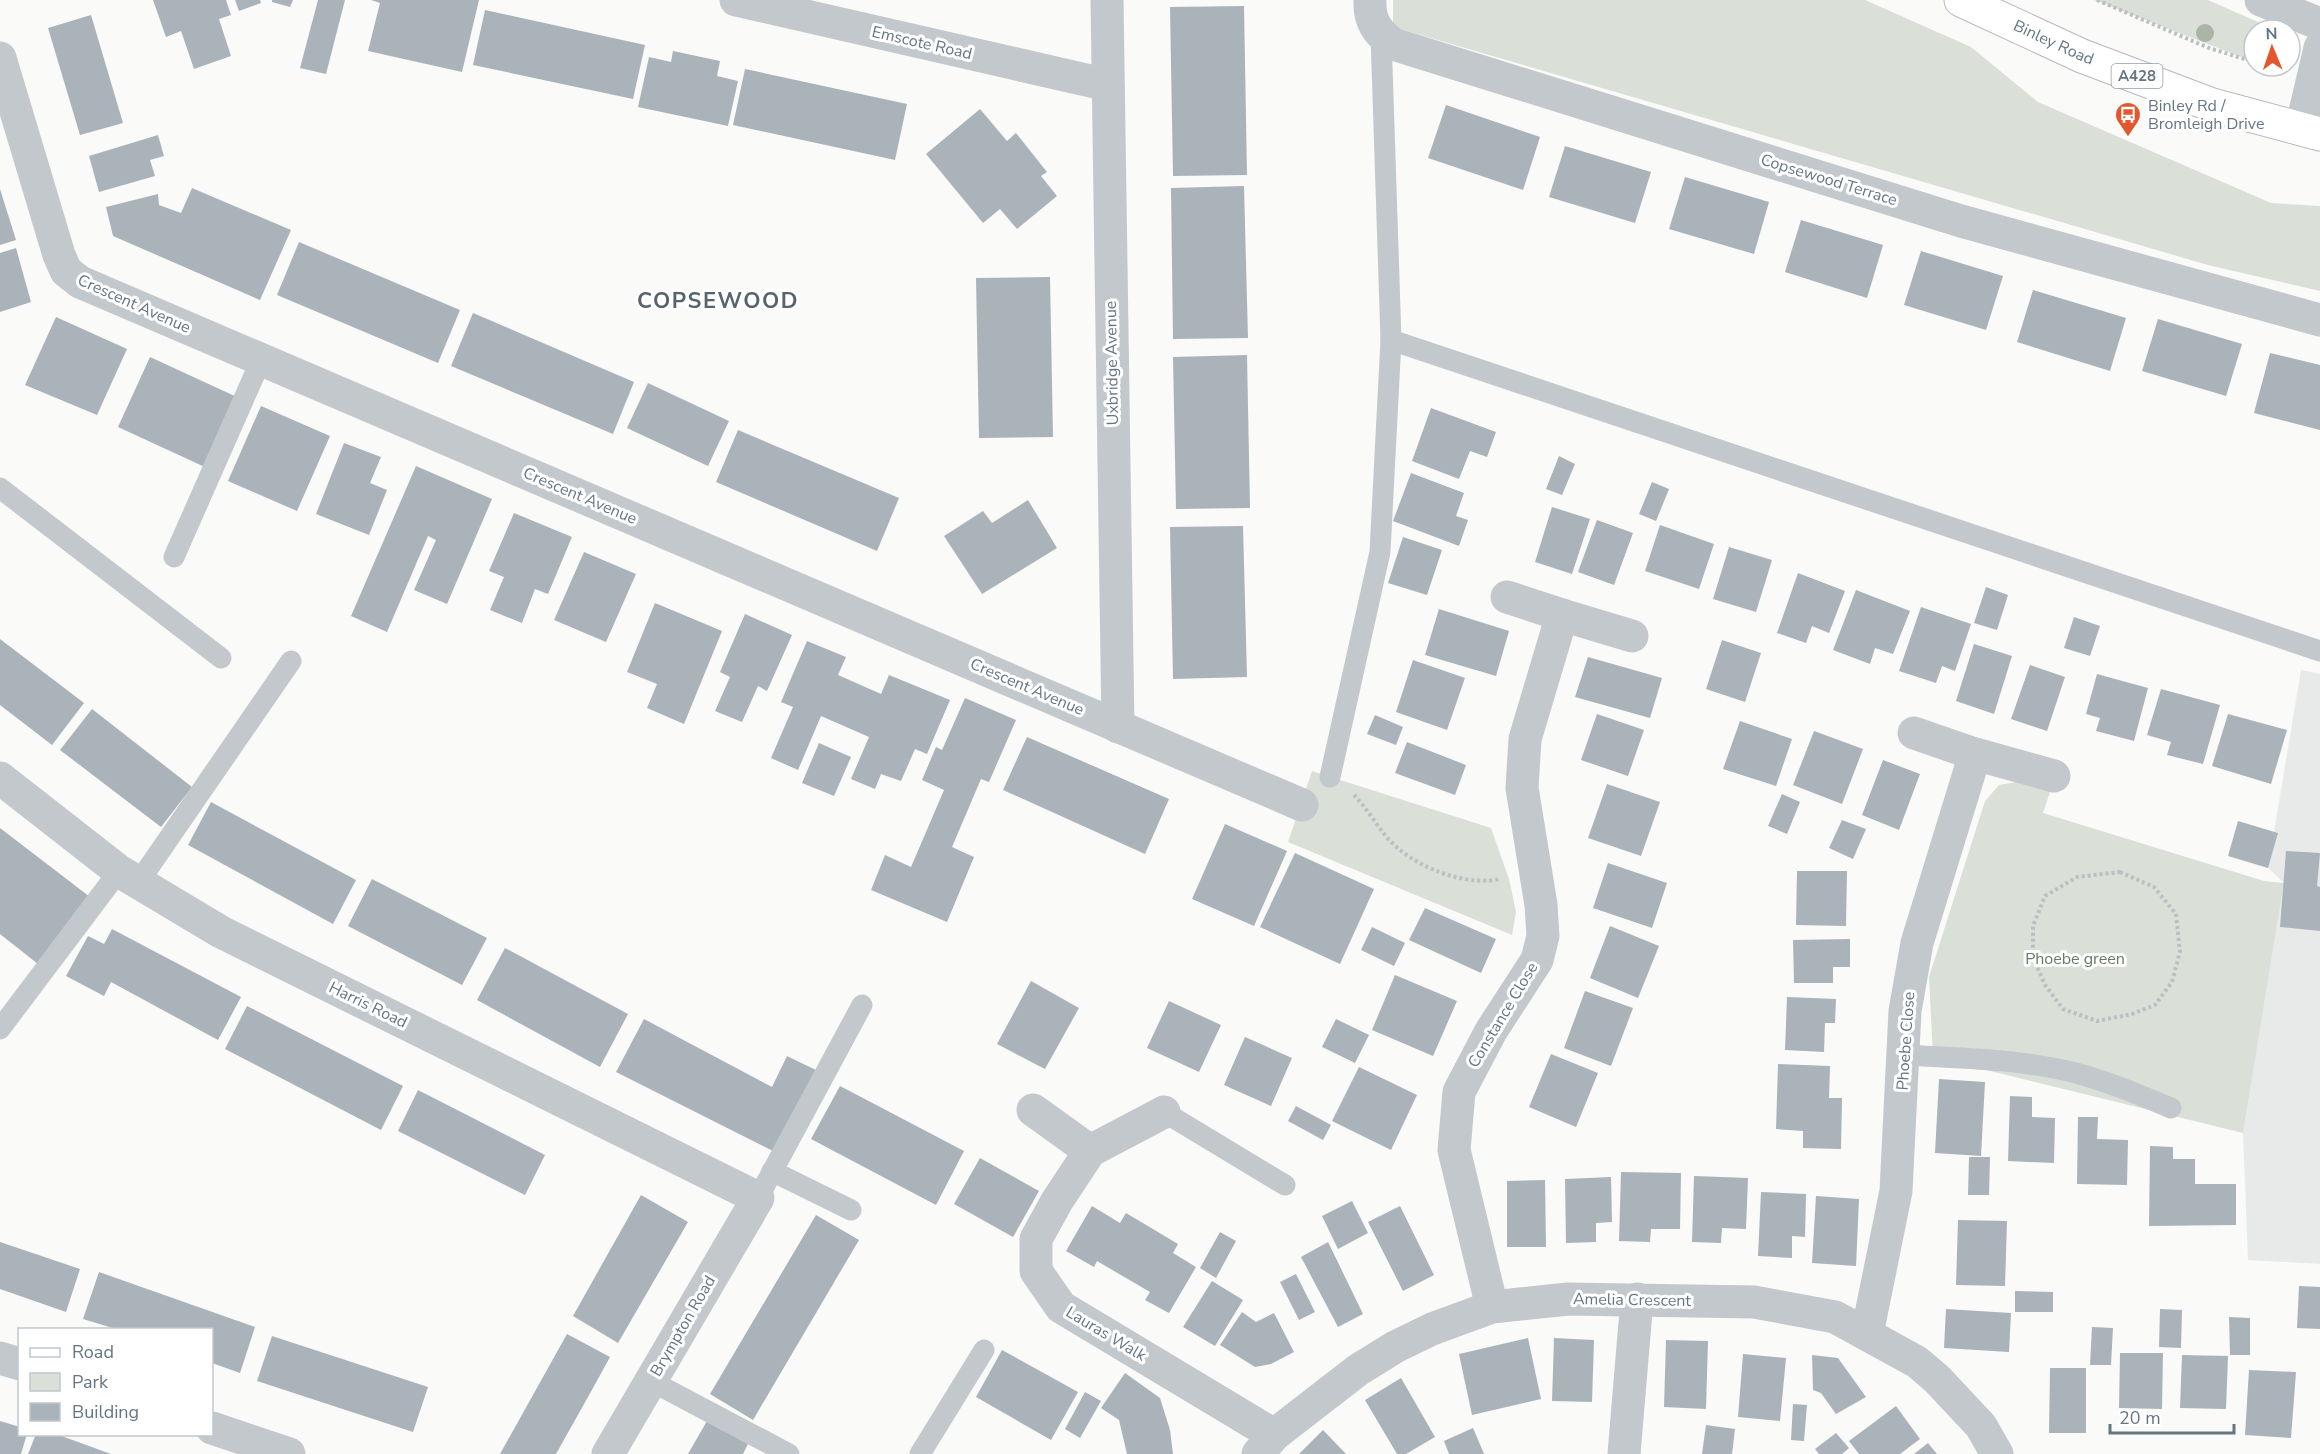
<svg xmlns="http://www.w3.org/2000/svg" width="2320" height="1454" font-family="'Nunito Sans',sans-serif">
  <rect width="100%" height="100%" fill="#fafaf8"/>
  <path fill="#e8e9e9" d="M2301,670L2320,674V1264L2248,1260L2243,1133L2284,883L2268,868Z"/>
  <g fill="#dadfd7">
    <path d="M1393,0H1865L1971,47L2038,102L2271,203L2320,206V291L2208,265L1393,27Z"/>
    <path d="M2094,0H2208L2276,30H2254V62Z"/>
    <path d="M1312,771L1491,828L1509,879L1516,912L1512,935L1288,842Z"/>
    <path d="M2022,781L2051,789L2043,813L2264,881L2284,883L2243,1133L1933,1057L1929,977L1985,801L1999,785Z"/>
  </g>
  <g fill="#aab3b9">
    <path d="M153,0H226L231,15L219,19L231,56L194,69L181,31L166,37Z"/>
    <path d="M235,0H260L261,3L239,11Z"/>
    <path d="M272,0H293L290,7L272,2Z"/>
    <path d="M318,0H345L326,74L300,68Z"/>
    <path d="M371,0H479L462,72L368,51L380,3Z"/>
    <path d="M1244,6L1247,175L1173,176L1170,7Z"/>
    <path d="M485,10L645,45L633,99L473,65Z"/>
    <path d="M91,15L123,123L80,135L48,28Z"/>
    <path d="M673,51L720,61L717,76L738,81L728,126L638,107L649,57L671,62Z"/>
    <path d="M745,69L907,104L895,160L733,125Z"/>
    <path d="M1446,105L1540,137L1523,190L1428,158Z"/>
    <path d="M980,109L1007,141L1016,133L1047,172L1041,176L1057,196L1017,229L1000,209L983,223L926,154Z"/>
    <path d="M158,135L164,156L150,160L155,176L99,192L89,156Z"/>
    <path d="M1565,146L1651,172L1635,223L1549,197Z"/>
    <path d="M1685,177L1769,202L1754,254L1669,229Z"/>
    <path d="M1244,186L1248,338L1173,339L1171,188Z"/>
    <path d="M192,188L291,230L260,300L113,236L106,207L158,194L159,205L181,213Z"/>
    <path d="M0,189L16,240L0,245Z"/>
    <path d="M1801,220L1883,245L1867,298L1785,272Z"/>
    <path d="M299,242L460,310L438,363L277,295Z"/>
    <path d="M16,248L31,302L0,312V253Z"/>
    <path d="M1921,251L2003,276L1986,330L1904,305Z"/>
    <path d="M1050,277L1053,437L979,438L976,278Z"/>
    <path d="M2033,290L2126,318L2110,371L2017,342Z"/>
    <path d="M473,313L634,382L613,434L451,366Z"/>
    <path d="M56,317L127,349L97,415L25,385Z"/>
    <path d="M2158,319L2242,344L2226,396L2142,371Z"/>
    <path d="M2270,353L2320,365V430L2254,413Z"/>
    <path d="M1247,355L1250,508L1176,509L1173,357Z"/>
    <path d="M150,357L239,398L207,468L118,427Z"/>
    <path d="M648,383L729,421L708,466L627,428Z"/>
    <path d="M261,406L330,436L297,511L228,481Z"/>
    <path d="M1431,408L1496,432L1487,457L1470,451L1459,479L1412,461Z"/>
    <path d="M738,430L899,498L877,551L716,482Z"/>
    <path d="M344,443L381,457L370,483L387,490L369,535L316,514Z"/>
    <path d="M1559,456L1575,464L1562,495L1546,489Z"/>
    <path d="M416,466L492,499L447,604L414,590L436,540L428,536L387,632L351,616Z"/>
    <path d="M1411,473L1464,493L1456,516L1468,520L1459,546L1393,521Z"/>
    <path d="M1652,482L1669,489L1656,521L1639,514Z"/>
    <path d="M1028,500L1057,548L982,594L944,536L983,511L992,523Z"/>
    <path d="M1552,507L1590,519L1572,574L1535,562Z"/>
    <path d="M514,513L572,537L548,594L535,589L522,623L490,610L504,577L489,571Z"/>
    <path d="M1597,520L1633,533L1614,585L1578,572Z"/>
    <path d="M1660,525L1714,544L1699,589L1645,571Z"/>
    <path d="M1243,526L1247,677L1173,679L1170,527Z"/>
    <path d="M1403,537L1442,550L1427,595L1388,583Z"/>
    <path d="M1729,547L1772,560L1756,612L1713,599Z"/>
    <path d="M584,552L636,574L606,642L554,620Z"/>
    <path d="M1798,573L1845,591L1829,633L1812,626L1806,643L1777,633Z"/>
    <path d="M1986,587L2008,595L1997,630L1974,623Z"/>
    <path d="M1856,590L1910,611L1893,654L1875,648L1870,664L1833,650Z"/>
    <path d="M655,603L722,631L684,724L647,708L657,684L627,672Z"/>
    <path d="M1921,607L1971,624L1955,671L1942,666L1936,683L1899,671Z"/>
    <path d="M1439,609L1509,631L1496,676L1425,655Z"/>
    <path d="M745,614L792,635L767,691L758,686L742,722L715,711L730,677L720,672Z"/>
    <path d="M2074,617L2100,626L2090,656L2064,648Z"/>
    <path d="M0,639L84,703L52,745L0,705Z"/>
    <path d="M1722,640L1761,653L1745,702L1706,689Z"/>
    <path d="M807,641L846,657L838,675L881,694L889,675L950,700L927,754L915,749L901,781L881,774L875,789L851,779L869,737L821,716L798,770L771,758L793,707L781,702Z"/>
    <path d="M1974,644L2012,656L1994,714L1956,701Z"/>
    <path d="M1588,657L1662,678L1650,718L1575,697Z"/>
    <path d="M1413,660L1465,678L1447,730L1396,712Z"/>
    <path d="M2030,665L2065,677L2047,731L2011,719Z"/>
    <path d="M2097,674L2148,688L2134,741L2096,731L2100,718L2086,714Z"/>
    <path d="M2161,689L2220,705L2203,764L2167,755L2171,742L2147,735Z"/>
    <path d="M965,698L1016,720L989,782L981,779L952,847L974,857L947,922L871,890L885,855L911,867L944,790L922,780L936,747L942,750Z"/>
    <path d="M92,709L192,787L161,827L60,750Z"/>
    <path d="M1597,714L1644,730L1628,776L1581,760Z"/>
    <path d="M2228,714L2287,730L2271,784L2212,766Z"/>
    <path d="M1375,715L1403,727L1396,745L1367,734Z"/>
    <path d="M1740,721L1792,739L1776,786L1723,769Z"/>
    <path d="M1814,731L1863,749L1842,804L1793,785Z"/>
    <path d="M1027,737L1169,799L1145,854L1003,790Z"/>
    <path d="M1407,742L1466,765L1455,795L1395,773Z"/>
    <path d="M819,743L851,757L834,796L802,783Z"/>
    <path d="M1883,760L1920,774L1899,830L1862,815Z"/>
    <path d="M1607,784L1660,802L1641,856L1588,838Z"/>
    <path d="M1782,794L1800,802L1787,834L1768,826Z"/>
    <path d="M211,802L356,880L333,924L188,845Z"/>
    <path d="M1842,820L1866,829L1853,859L1829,848Z"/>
    <path d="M2238,821L2278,833L2268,868L2228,856Z"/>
    <path d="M1225,824L1287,851L1254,926L1192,899Z"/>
    <path d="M0,828L90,897L38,964L0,934Z"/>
    <path d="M2286,851L2320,853L2317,886L2320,887V931L2280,927Z"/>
    <path d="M1295,853L1374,889L1340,964L1260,927Z"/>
    <path d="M1608,863L1667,883L1652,928L1593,908Z"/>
    <path d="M1797,871H1847L1846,926L1796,925Z"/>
    <path d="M372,879L487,938L462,985L348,926Z"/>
    <path d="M1425,908L1496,939L1481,973L1409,940Z"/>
    <path d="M1610,926L1659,946L1638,998L1590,978Z"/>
    <path d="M1372,927L1405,943L1394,966L1361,950Z"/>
    <path d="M112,929L241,997L218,1040L111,982L104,996L66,976L88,936L104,944Z"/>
    <path d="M1850,939V967H1833V983H1794L1793,940Z"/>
    <path d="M505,948L628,1014L600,1067L477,1000Z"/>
    <path d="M1395,975L1457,1001L1433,1056L1372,1030Z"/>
    <path d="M1031,981L1079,1008L1045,1069L997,1044Z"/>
    <path d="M1585,991L1633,1008L1611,1066L1564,1048Z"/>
    <path d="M1787,997L1836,999L1835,1023H1825L1824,1052L1785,1050Z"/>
    <path d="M1169,1001L1221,1025L1199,1072L1147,1048Z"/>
    <path d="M247,1006L403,1086L381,1130L225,1049Z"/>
    <path d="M644,1019L772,1087L787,1056L820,1072L779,1154L616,1072Z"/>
    <path d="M1336,1019L1369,1035L1355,1063L1322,1047Z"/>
    <path d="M1245,1037L1292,1058L1271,1106L1224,1085Z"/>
    <path d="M1551,1054L1598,1073L1576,1127L1529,1107Z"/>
    <path d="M1778,1064L1830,1066L1829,1098H1842L1841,1149L1803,1148V1131L1776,1129Z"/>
    <path d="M1359,1067L1417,1095L1391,1150L1332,1121Z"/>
    <path d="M1939,1079L1985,1082L1981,1156L1935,1153Z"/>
    <path d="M840,1086L964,1151L936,1205L811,1139Z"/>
    <path d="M418,1090L545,1155L525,1195L398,1131Z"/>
    <path d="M2010,1096L2032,1097V1117L2055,1118L2054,1163L2008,1161Z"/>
    <path d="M1296,1106L1331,1125L1323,1140L1288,1121Z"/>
    <path d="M2078,1117H2098L2097,1139L2128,1140L2127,1185L2077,1184Z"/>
    <path d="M2150,1146L2173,1147V1159H2195V1184H2236V1225L2149,1226Z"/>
    <path d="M1969,1157H1990L1989,1195H1968Z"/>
    <path d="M980,1158L1039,1191L1013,1237L954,1204Z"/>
    <path d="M1621,1172L1681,1173L1680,1229H1651L1650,1242L1619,1241Z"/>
    <path d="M1694,1176L1748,1178L1746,1229L1722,1228L1721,1243L1692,1242Z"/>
    <path d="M1611,1177L1612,1222L1596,1223V1242L1566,1243L1565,1179Z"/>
    <path d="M1545,1180L1546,1247H1507V1181Z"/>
    <path d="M1761,1192L1806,1194L1805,1237L1792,1236V1258L1758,1256Z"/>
    <path d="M641,1195L688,1222L618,1343L573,1316Z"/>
    <path d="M1816,1196L1859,1199L1856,1266L1812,1263Z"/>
    <path d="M1352,1201L1368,1233L1338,1249L1322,1216Z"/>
    <path d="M1092,1206L1120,1223L1126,1213L1178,1244L1173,1253L1196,1267L1169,1313L1145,1300L1150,1292L1097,1261L1094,1267L1066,1251Z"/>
    <path d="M1400,1206L1434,1275L1403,1291L1368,1222Z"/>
    <path d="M816,1215L859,1240L753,1420L710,1394Z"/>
    <path d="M1958,1220L2007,1221L2005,1286L1956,1285Z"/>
    <path d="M1220,1232L1236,1241L1216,1278L1200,1268Z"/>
    <path d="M0,1242L80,1269L66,1312L0,1289Z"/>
    <path d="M1328,1242L1363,1314L1338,1327L1301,1257Z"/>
    <path d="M99,1272L255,1327L240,1373L212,1363V1329H116L83,1319Z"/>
    <path d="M1296,1274L1315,1312L1299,1320L1280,1282Z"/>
    <path d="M1212,1281L1243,1300L1215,1346L1183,1327Z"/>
    <path d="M2299,1286L2320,1287V1329L2297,1328Z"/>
    <path d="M2015,1291L2053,1292V1312H2015Z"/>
    <path d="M1946,1309L2011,1313L2009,1352L1944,1348Z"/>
    <path d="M2160,1309L2182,1310L2181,1348L2159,1347Z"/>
    <path d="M1242,1312L1256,1322L1274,1313L1294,1352L1271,1364L1255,1367L1220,1345Z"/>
    <path d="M2229,1317L2250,1318V1355H2230Z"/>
    <path d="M2092,1327L2113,1328L2111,1365H2090Z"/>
    <path d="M567,1334L610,1357L593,1388L556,1454H500Z"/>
    <path d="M272,1336L428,1387L413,1432L257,1381Z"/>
    <path d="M1528,1338L1541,1399L1472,1415L1459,1354Z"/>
    <path d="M1554,1338L1594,1340L1592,1402L1552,1401Z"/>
    <path d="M1666,1340L1708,1341L1706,1409L1664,1407Z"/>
    <path d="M1002,1350L1078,1392L1051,1440L976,1397Z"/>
    <path d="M2120,1353H2163L2162,1409L2119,1408Z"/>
    <path d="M1743,1354L1786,1358L1780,1421L1738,1417Z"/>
    <path d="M1812,1355L1838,1358L1866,1397L1836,1414L1821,1393L1813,1390Z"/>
    <path d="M2182,1355L2228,1356L2226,1409L2180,1408Z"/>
    <path d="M2050,1368H2086V1433H2049Z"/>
    <path d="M2249,1370L2296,1372L2291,1438L2245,1435Z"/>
    <path d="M1125,1373L1160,1398L1170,1430L1173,1454H1127L1119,1420L1101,1408Z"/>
    <path d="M1401,1378L1435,1437L1406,1454H1397L1365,1400Z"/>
    <path d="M1085,1392L1101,1401L1080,1438L1065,1429Z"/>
    <path d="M1793,1404L1807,1405L1804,1441L1791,1440Z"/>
    <path d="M1896,1406L1920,1439L1900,1454H1859L1849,1441Z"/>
    <path d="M0,1421L20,1427V1434H27L21,1454H0Z"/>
    <path d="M707,1421L748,1444L743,1454H688Z"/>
    <path d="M1706,1425L1735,1429L1732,1454H1702Z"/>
    <path d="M1473,1428L1484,1454H1449L1444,1441Z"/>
    <path d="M1323,1430L1346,1454H1299Z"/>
    <path d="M1836,1433L1849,1448L1842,1454H1819L1815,1449Z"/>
    <path d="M36,1434H56L111,1454H28Z"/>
    <path d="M1928,1443L1937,1454H1914Z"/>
  </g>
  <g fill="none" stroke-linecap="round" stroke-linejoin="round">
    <defs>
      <g id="primary">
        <path id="s1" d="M1961,0L2082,56L2212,105L2320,134"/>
      </g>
    </defs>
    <use href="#primary" stroke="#b5babe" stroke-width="35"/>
    <g stroke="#bbbfc2" stroke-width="4" stroke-dasharray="3 3" stroke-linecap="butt">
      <path d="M2097,0L2209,48L2254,62"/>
      <path d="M1354,795C1370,811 1381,835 1399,849C1424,870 1467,886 1500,879"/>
      <path d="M2120,872L2154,887L2176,914L2180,952L2172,982L2155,1005L2132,1014L2097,1021L2063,1009L2045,985L2033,957V926L2045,896L2077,877Z"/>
    </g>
    <g stroke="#c3c8cc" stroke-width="21">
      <path d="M1381,35L1391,340L2320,651"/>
      <path d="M0,488L221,658"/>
      <path d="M174,557L261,360"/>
      <path d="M1330,777L1380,552L1391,340"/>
      <path d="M138,883L291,661"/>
      <path d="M0,1029L119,871"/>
      <path d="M1903,1055C1961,1058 2020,1059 2076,1073C2109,1082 2140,1095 2171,1108"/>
      <path d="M1164,1112L1285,1185"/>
      <path d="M772,1171L851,1210"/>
      <path d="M758,1198L862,1005"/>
      <path d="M651,1381L789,1454"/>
      <path d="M920,1454L984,1350"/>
    </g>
    <g stroke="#c3c8cc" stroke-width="33">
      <path d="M736,0L1108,85"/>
      <path d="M1107,0L1118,727"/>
      <path d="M1370,0C1369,21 1377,32 1393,44L1961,221L2320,320"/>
      <path d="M2261,0L2320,24"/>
      <path d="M0,58L59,255L66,271L80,282L1302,805"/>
      <path d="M2301,129L2320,48"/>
      <path d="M1562,615L1632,636"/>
      <path d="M1975,754L2054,776"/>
      <path d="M0,778L119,871L221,932L758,1198L608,1454"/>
      <path d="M1033,1110L1090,1151"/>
      <path d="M1164,1112L1090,1151L1057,1201L1036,1239V1271L1061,1307L1274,1435"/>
      <path d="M1492,1307L1454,1150L1459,1092L1491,1031L1537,960L1543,936L1541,905L1522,788L1525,739L1562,615L1507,597"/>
      <path d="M1867,1334L1896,1191L1905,1011L1917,943L1975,754L1914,733"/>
      <path d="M0,1358L20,1364"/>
      <path d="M212,1428L289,1454"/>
      <path d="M1258,1454L1274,1435L1358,1370L1395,1347L1432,1329L1492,1307L1568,1299L1754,1302L1835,1317L1917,1362L1937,1379L1981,1426L1997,1454"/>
      <path d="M1624,1454L1637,1299"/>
    </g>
    <use href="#primary" stroke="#fff" stroke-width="33"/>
  </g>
  <circle fill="#aab4a7" cx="2205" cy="33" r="9"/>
  <defs>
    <symbol id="bus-pin" viewBox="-11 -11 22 30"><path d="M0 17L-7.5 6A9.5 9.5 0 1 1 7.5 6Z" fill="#e4572e" stroke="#fff"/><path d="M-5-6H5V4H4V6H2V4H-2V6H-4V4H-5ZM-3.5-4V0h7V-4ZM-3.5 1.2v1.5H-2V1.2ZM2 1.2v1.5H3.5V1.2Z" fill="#fff"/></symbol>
  </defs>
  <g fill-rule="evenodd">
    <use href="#bus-pin" x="2113" y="100" width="30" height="40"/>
  </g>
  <g text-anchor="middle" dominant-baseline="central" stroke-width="6" stroke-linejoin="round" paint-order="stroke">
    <rect fill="#fff" stroke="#939fa8" stroke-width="1.5" x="2111.5" y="64" width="51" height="24" rx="4.5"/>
    <g font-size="15" font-weight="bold" fill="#657683">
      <text x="2137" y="76">A428</text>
    </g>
    <g font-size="16" fill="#657683" stroke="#fff">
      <text stroke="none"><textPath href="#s1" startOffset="102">Binley Road</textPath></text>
      <text transform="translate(922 43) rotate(13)">Emscote Road</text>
      <text transform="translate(1829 180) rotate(17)">Copsewood Terrace</text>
      <text transform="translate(134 304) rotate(24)">Crescent Avenue</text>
      <text transform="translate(1112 363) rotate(-91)">Uxbridge Avenue</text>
      <text transform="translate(580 496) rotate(23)">Crescent Avenue</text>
      <text transform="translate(1027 687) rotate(23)">Crescent Avenue</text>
      <text transform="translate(368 1005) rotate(26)">Harris Road</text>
      <text transform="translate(1503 1015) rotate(-59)">Constance Close</text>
      <text transform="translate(1906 1041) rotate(-86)">Phoebe Close</text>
      <text transform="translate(1632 1300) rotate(1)">Amelia Crescent</text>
      <text transform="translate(683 1326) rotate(-60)">Brympton Road</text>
      <text transform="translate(1106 1334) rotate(31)">Lauras Walk</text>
    </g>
    <g font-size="16" fill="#657683" stroke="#fff" text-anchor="start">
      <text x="2148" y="106">Binley Rd /<tspan x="2148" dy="18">Bromleigh Drive</tspan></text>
    </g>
    <g font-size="16" fill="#687a64" stroke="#fff">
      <text x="2075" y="959">Phoebe green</text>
    </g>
    <g font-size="22" font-weight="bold" letter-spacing="1.5" fill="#57646e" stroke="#fff">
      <text x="718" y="301">COPSEWOOD</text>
    </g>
  </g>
  <rect x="18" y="1328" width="195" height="108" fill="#ffffff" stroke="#c1c8cd" stroke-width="1.5"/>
  <rect x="30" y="1348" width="30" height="9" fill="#ffffff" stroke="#c1c8cd" stroke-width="1.5"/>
  <text x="72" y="1358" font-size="18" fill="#657683">Road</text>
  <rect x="30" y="1373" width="30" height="18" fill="#dadfd7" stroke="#c1c8cd" stroke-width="1.5"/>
  <text x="72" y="1388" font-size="18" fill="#657683">Park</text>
  <rect x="30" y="1403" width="30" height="18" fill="#aab3b9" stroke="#c1c8cd" stroke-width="1.5"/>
  <text x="72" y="1418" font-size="18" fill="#657683">Building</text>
  <g transform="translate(2272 48) rotate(358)"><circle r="28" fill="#ffffff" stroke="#c1c8cd" stroke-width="1.5"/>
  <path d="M0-4.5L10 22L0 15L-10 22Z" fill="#e4572e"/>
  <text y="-9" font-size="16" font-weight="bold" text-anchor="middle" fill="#657683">N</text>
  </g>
  <path d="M2110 1424v9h124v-9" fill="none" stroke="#657683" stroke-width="3"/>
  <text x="2119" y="1424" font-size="18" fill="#657683" stroke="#ffffff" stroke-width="4.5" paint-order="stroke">20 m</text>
</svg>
